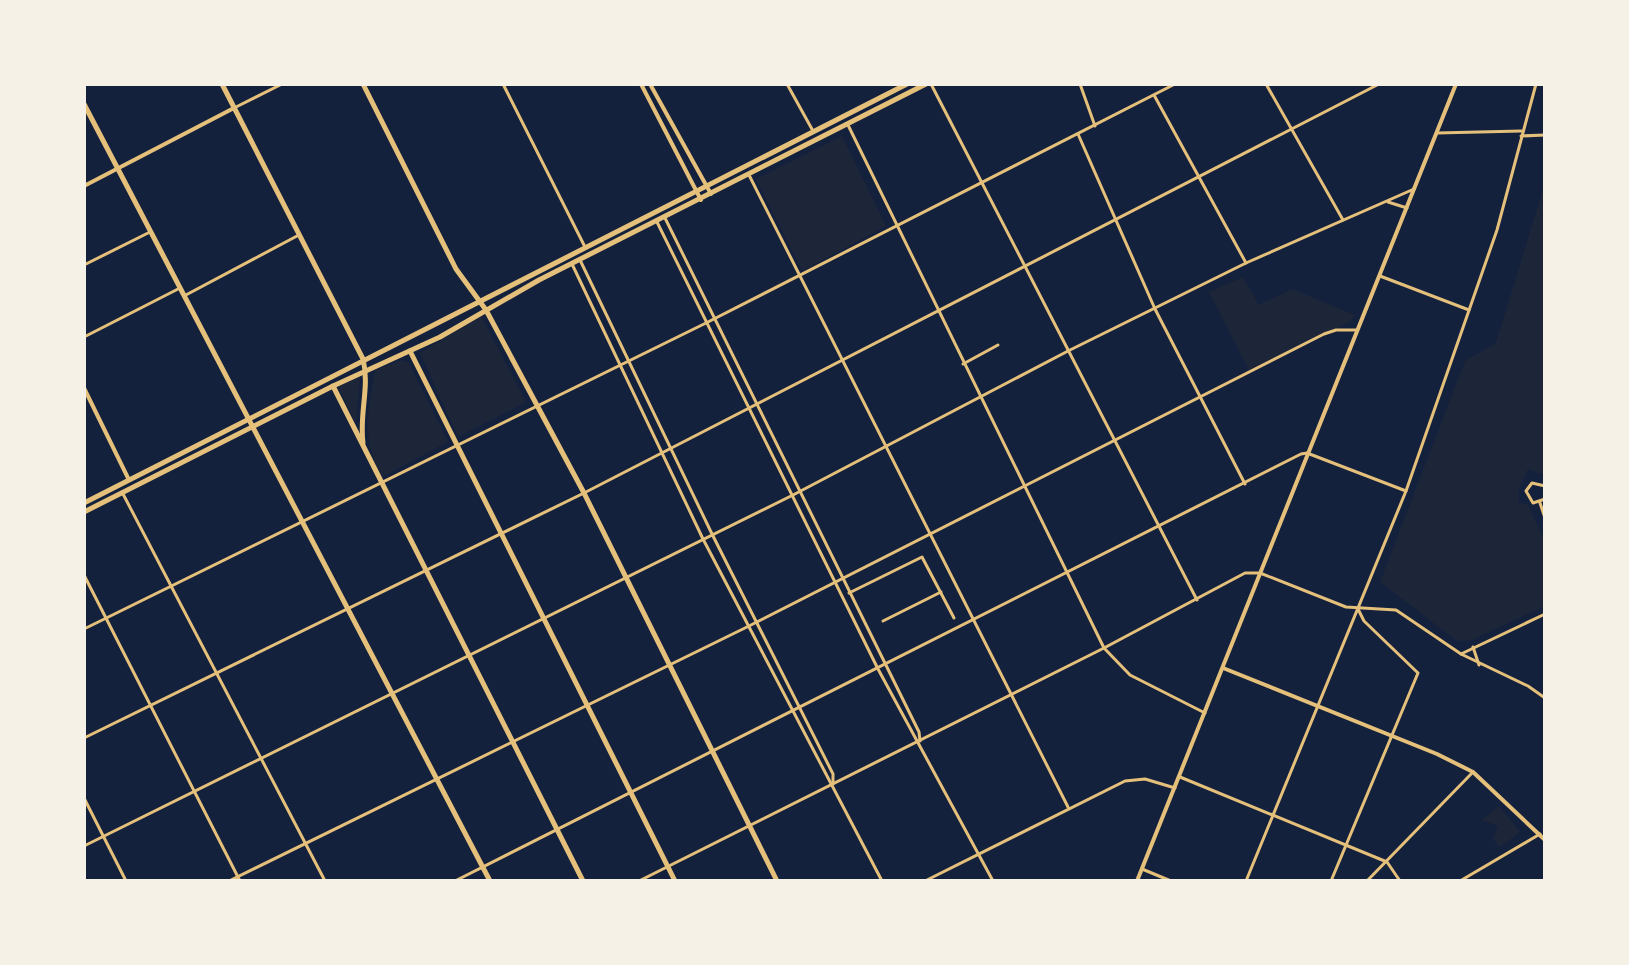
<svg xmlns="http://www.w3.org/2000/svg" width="1629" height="965" font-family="'IBM Plex Serif',serif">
  <rect width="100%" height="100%" fill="#14213d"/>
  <g fill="#1d2539">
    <path d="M842,136L886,226L802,271L756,179Z"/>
    <path d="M1545,183V475L1528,469L1519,489V503L1528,505L1545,541V606L1472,640L1457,641L1380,582L1465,361L1496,343Z"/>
    <path d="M1243,277L1259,305L1292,289L1355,315L1350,322L1249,370L1209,292Z"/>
    <path d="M481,316L526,402L458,437L420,353Z"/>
    <path d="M402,360L409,363L448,442L382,477C360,433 368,416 375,370Z"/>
    <path d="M360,376L356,423L338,387Z"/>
    <path d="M1499,806L1520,832L1500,847L1493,839L1498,826L1481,820Z"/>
  </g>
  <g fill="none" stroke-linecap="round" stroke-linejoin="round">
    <g stroke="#e5c07b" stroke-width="3">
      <path d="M503,84L585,247"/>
      <path d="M787,84L813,131"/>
      <path d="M931,84L1197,600"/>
      <path d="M1080,84L1095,126"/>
      <path d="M1266,84L1343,220"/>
      <path d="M1154,95L1246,263"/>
      <path d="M234,108L282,84"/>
      <path d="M848,125L1104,648L1130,675L1205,713"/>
      <path d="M1437,133L1521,131"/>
      <path d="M1078,134L1155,309L1245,484"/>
      <path d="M1521,136L1545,135"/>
      <path d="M749,175L1068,807"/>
      <path d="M1388,202L1407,208"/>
      <path d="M665,218L919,732L920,741"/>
      <path d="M657,222L878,669L993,881"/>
      <path d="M580,260L712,534L833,774V784"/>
      <path d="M572,264L703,539L882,881"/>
      <path d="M84,265L150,232"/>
      <path d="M1380,276L1469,310"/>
      <path d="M184,296L297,236"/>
      <path d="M84,337L180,288"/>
      <path d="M963,364L998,345"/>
      <path d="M1545,486L1532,483L1526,491L1533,503L1545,499"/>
      <path d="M122,492L325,881"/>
      <path d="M1540,503L1545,518"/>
      <path d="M84,575L240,881"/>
      <path d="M849,593L922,557L954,618"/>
      <path d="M883,621L941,592"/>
      <path d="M84,629L706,323L1175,84"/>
      <path d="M1473,647L1479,665"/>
      <path d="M1461,654L1545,614"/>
      <path d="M84,738L584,493L1379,84"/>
      <path d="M1180,777L1387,862L1400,881"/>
      <path d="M84,798L126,881"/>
      <path d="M84,846L793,495L1068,351L1246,263L1414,189"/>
      <path d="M1142,869L1171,881"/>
      <path d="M229,881L749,626L1324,334L1336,330H1357"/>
      <path d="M455,881L1301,454L1307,453L1406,491"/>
      <path d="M639,881L1104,648L1245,573H1260L1346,607L1396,610L1461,654L1528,686L1545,698"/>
      <path d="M925,881L1125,781L1145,779L1175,788"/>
      <path d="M1246,881L1406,491L1497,230L1536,84"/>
      <path d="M1331,881L1418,673L1364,621L1358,609"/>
      <path d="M1367,881L1473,772"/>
      <path d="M1460,881L1540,834"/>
    </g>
    <g stroke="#e5c07b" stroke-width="4">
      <path d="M641,84L701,200"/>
      <path d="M650,84L711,194"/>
      <path d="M84,186L234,108"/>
      <path d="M84,388L129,480"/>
      <path d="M1223,668L1437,754L1473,772L1545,840"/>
      <path d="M1137,881L1456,84"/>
    </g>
    <g stroke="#e5c07b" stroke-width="5">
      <path d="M222,84L363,359C370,387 359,414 363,443"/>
      <path d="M363,84L456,269L486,310L584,493L777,881"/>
      <path d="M84,104L490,881"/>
      <path d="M410,351L675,881"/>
      <path d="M333,386L583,881"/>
      <path d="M84,503L907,84"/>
      <path d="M84,512L333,386L440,337L539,280L926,84"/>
    </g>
  </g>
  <rect width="1629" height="965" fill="none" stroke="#f6f1e7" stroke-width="172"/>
</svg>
